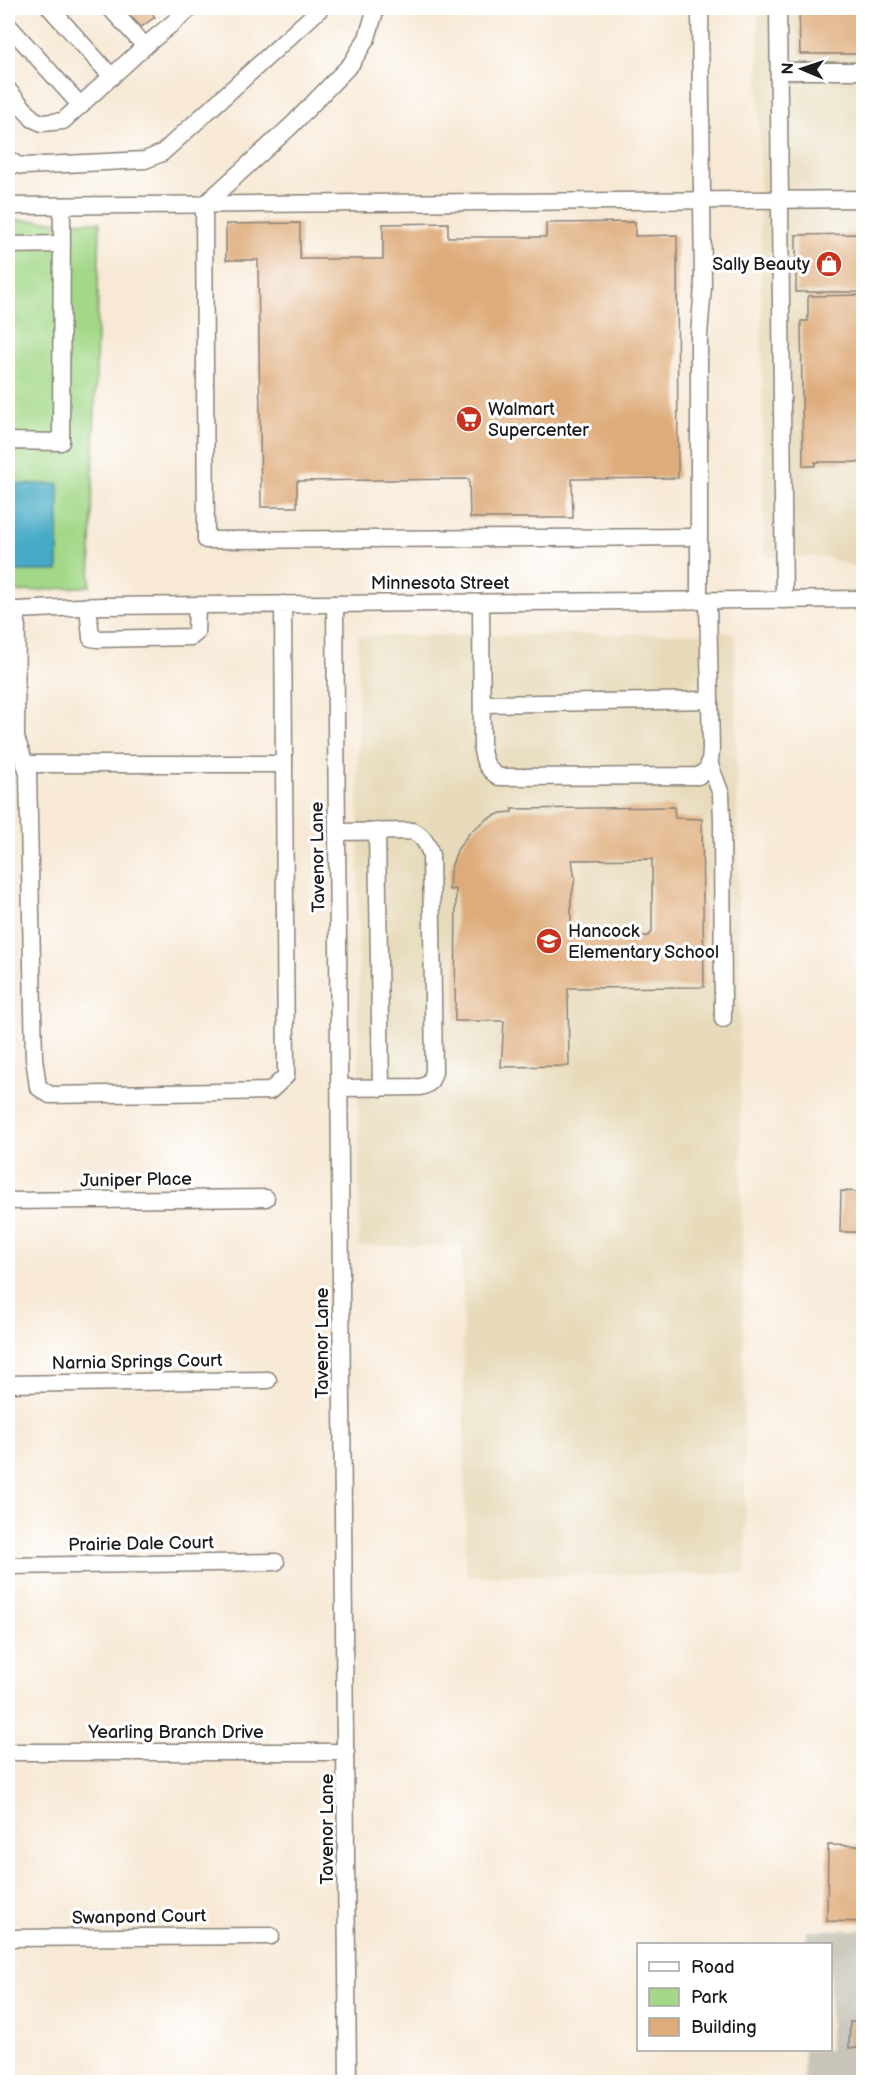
<svg xmlns="http://www.w3.org/2000/svg" width="871" height="2090" font-family="'Balsamiq Sans',sans-serif">
  <rect width="100%" height="100%" fill="#fff"/>
  <filter id="ink" filterUnits="userSpaceOnUse"><feTurbulence type="fractalNoise" baseFrequency=".0167" numOctaves="2"/><feDisplacementMap in="SourceGraphic" scale="12" xChannelSelector="R" yChannelSelector="G"/><feConvolveMatrix kernelMatrix="1 2 1 2 8 2 1 2 1" color-interpolation-filters="sRGB"/></filter>
  <filter id="wash" filterUnits="userSpaceOnUse"><feTurbulence type="fractalNoise" baseFrequency=".008" numOctaves="4" result="noise"/><feDisplacementMap in="SourceGraphic" scale="24" xChannelSelector="R" yChannelSelector="G"/><feGaussianBlur stdDeviation="1.35" result="paint"/><feColorMatrix in="noise" values="0 0 0 0 0 0 0 0 0 0 0 0 0 0 0 0 0 1.4 0 .05"/><feComposite in="paint" operator="in"/></filter>
  <g filter="url(#wash)">
    <rect width="100%" height="100%" fill="#f7e9d6"/>
    <g fill="#e7daba">
      <path d="M758,8H863V570L825,557H764Z"/>
      <path d="M735,633L746,1574L466,1576L462,1246H359L358,636Z"/>
    </g>
    <path fill="#c8c4b8" d="M807,1930H863V2082H803L804,2050H830V1944H806Z"/>
    <path fill="#a3d888" stroke="#607a52" stroke-width="1.5" d="M8,220L100,222L90,586L8,593Z"/>
    <path fill="#45aac5" stroke="#306370" stroke-width="1.5" d="M8,484H59L58,571H8Z"/>
    <g id="blocks">
      <g fill="#deac7a" fill-rule="evenodd">
        <path d="M123,8H147L155,17L141,27Z"/>
        <path d="M799,8H864V54H800Z"/>
        <path d="M635,222V236L677,235L678,478L572,479L573,518H470L469,479L297,481V507H261L258,260H226V224L300,223V259H383V224L448,223V237H546V223Z"/>
        <path d="M864,234V292H796V235Z"/>
        <path d="M864,295V462H815V466H803L801,321H808V296Z"/>
        <path d="M674,807L675,818L702,819L704,987L568,988L569,1066L501,1067L504,1021H455L456,889L449,890L450,871L457,850L470,832L487,819L501,813L512,812V809ZM652,859V932L648,936H571V900L575,879L572,860Z"/>
        <path d="M841,1191L864,1192V1232H840Z"/>
        <path d="M828,1845L864,1846V1922L827,1921Z"/>
        <path d="M850,2022L864,2023V2048H849Z"/>
      </g>
    </g>
  </g>
  <g filter="url(#ink)">
    <use href="#blocks" fill-opacity="0" stroke="#8a8279" stroke-width="1.5"/>
    <g fill="none" stroke-linecap="round" stroke-linejoin="round">
      <defs>
        <g id="minor">
          <path d="M50,8L112,77"/>
          <path d="M110,8L145,46L191,8"/>
          <path d="M376,8L367,38L351,64L291,126L204,205L206,540L697,537"/>
          <path d="M778,8L784,600"/>
          <path d="M8,25L81,106"/>
          <path d="M779,71H864"/>
          <path d="M8,90L33,119L42,123L63,121L145,46"/>
          <path d="M8,159L17,165L25,166L145,160L162,153L321,8"/>
          <path d="M8,206L864,199"/>
          <path d="M8,245L62,244"/>
          <path d="M8,441L61,442L62,206"/>
          <path d="M699,601V335L703,287L700,8"/>
          <path d="M481,603L482,750C484,763 488,770 499,777L698,776C710,770 710,763 711,750L708,601"/>
          <path d="M283,604L286,1076L270,1091L50,1095L38,1087L34,1058L28,772L16,738L17,610L102,606L864,599"/>
          <path d="M335,604L348,2082"/>
          <path d="M88,606L91,638L97,639L191,637L196,633L197,605"/>
          <path d="M482,704L710,700"/>
          <path d="M25,764H284"/>
          <path d="M710,765L721,794L722,819L723,1019"/>
          <path d="M377,831L381,1088"/>
          <path d="M337,832L413,831C423,836 428,844 431,855L434,1072C431,1081 430,1085 420,1087L340,1088"/>
          <path d="M8,1201L266,1198"/>
          <path d="M8,1384L268,1380"/>
          <path d="M8,1566L276,1562"/>
          <path d="M8,1752H346"/>
          <path d="M8,1938L271,1936"/>
        </g>
      </defs>
      <use href="#minor" stroke="#8a8279" stroke-width="19"/>
      <use href="#minor" stroke="#fff" stroke-width="16"/>
    </g>
  </g>
  <defs>
    <symbol id="shop-disc" viewBox="-11 -11 22 22"><circle r="9.5" fill="#c8321e" stroke="#fff"/><path d="M-5-2.5h2.3a2.7 3.5 0 0 1 5.4 0H5L5.5 6h-11ZM-1.5-2.5h3a1.5 2.3 0 0 0-3 0Z" fill="#fff"/></symbol>
    <symbol id="supermarket-disc" viewBox="-11 -11 22 22"><circle r="9.5" fill="#c8321e" stroke="#fff"/><path d="M-6-5.5h2.5l.6 2H6L4.5 2H-2.5L-4.4-4H-6ZM-1.5 3.2a1.3 1.3 0 1 0 .1 0ZM3 3.2a1.3 1.3 0 1 0 .1 0Z" fill="#fff"/></symbol>
    <symbol id="school-disc" viewBox="-11 -11 22 22"><circle r="9.5" fill="#c8321e" stroke="#fff"/><path d="M0-5L7-2L0 1L-7-2ZM-4 1L0 2.5L4 1V4Q0 6-4 4Z" fill="#fff"/></symbol>
  </defs>
  <g fill-rule="evenodd">
    <use href="#shop-disc" x="814" y="249" width="30" height="30"/>
    <use href="#supermarket-disc" x="454" y="404" width="30" height="30"/>
    <use href="#school-disc" x="534" y="926" width="30" height="30"/>
  </g>
  <g text-anchor="middle" dominant-baseline="central" stroke-width="6" stroke-linejoin="round" paint-order="stroke">
    <g font-size="18" fill="#1c1c1c" stroke="#fff" text-anchor="start">
      <text x="810" y="264" text-anchor="end">Sally Beauty</text>
      <text x="488" y="409">Walmart<tspan x="488" dy="21">Supercenter</tspan></text>
      <text x="568" y="931">Hancock<tspan x="568" dy="21">Elementary School</tspan></text>
    </g>
    <g font-size="18" fill="#1c1c1c" stroke="#fff">
      <text x="440" y="583">Minnesota Street</text>
      <text transform="translate(318 857) rotate(-91)">Tavenor Lane</text>
      <text transform="translate(136 1180) rotate(-1)">Juniper Place</text>
      <text transform="translate(322 1343) rotate(-90)">Tavenor Lane</text>
      <text transform="translate(137 1362) rotate(-1)">Narnia Springs Court</text>
      <text transform="translate(141 1544) rotate(-1)">Prairie Dale Court</text>
      <text x="176" y="1732">Yearling Branch Drive</text>
      <text transform="translate(327 1829) rotate(-90)">Tavenor Lane</text>
      <text transform="translate(139 1917) rotate(-1)">Swanpond Court</text>
    </g>
  </g>
  <rect width="871" height="2090" fill="none" stroke="#fff" stroke-width="30"/>
  <rect x="637" y="1943" width="195" height="108" fill="#ffffff" stroke="#a4a4a4" stroke-width="1.5"/>
  <rect x="649" y="1962" width="30" height="9" fill="#ffffff" stroke="#a4a4a4" stroke-width="1.5"/>
  <text x="691" y="1973" font-size="18" fill="#1c1c1c">Road</text>
  <rect x="649" y="1988" width="30" height="18" fill="#a3d888" stroke="#a4a4a4" stroke-width="1.5"/>
  <text x="691" y="2003" font-size="18" fill="#1c1c1c">Park</text>
  <rect x="649" y="2018" width="30" height="18" fill="#deac7a" stroke="#a4a4a4" stroke-width="1.5"/>
  <text x="691" y="2033" font-size="18" fill="#1c1c1c">Building</text>
  <g transform="translate(802 69) rotate(272)" stroke="#ffffff" stroke-width="4.5" paint-order="stroke">
  <path d="M0-4.5L10 22L0 15L-10 22Z" fill="#1c1c1c"/>
  <text y="-9" font-size="16" font-weight="bold" text-anchor="middle" fill="#1c1c1c">N</text>
  </g>
</svg>
